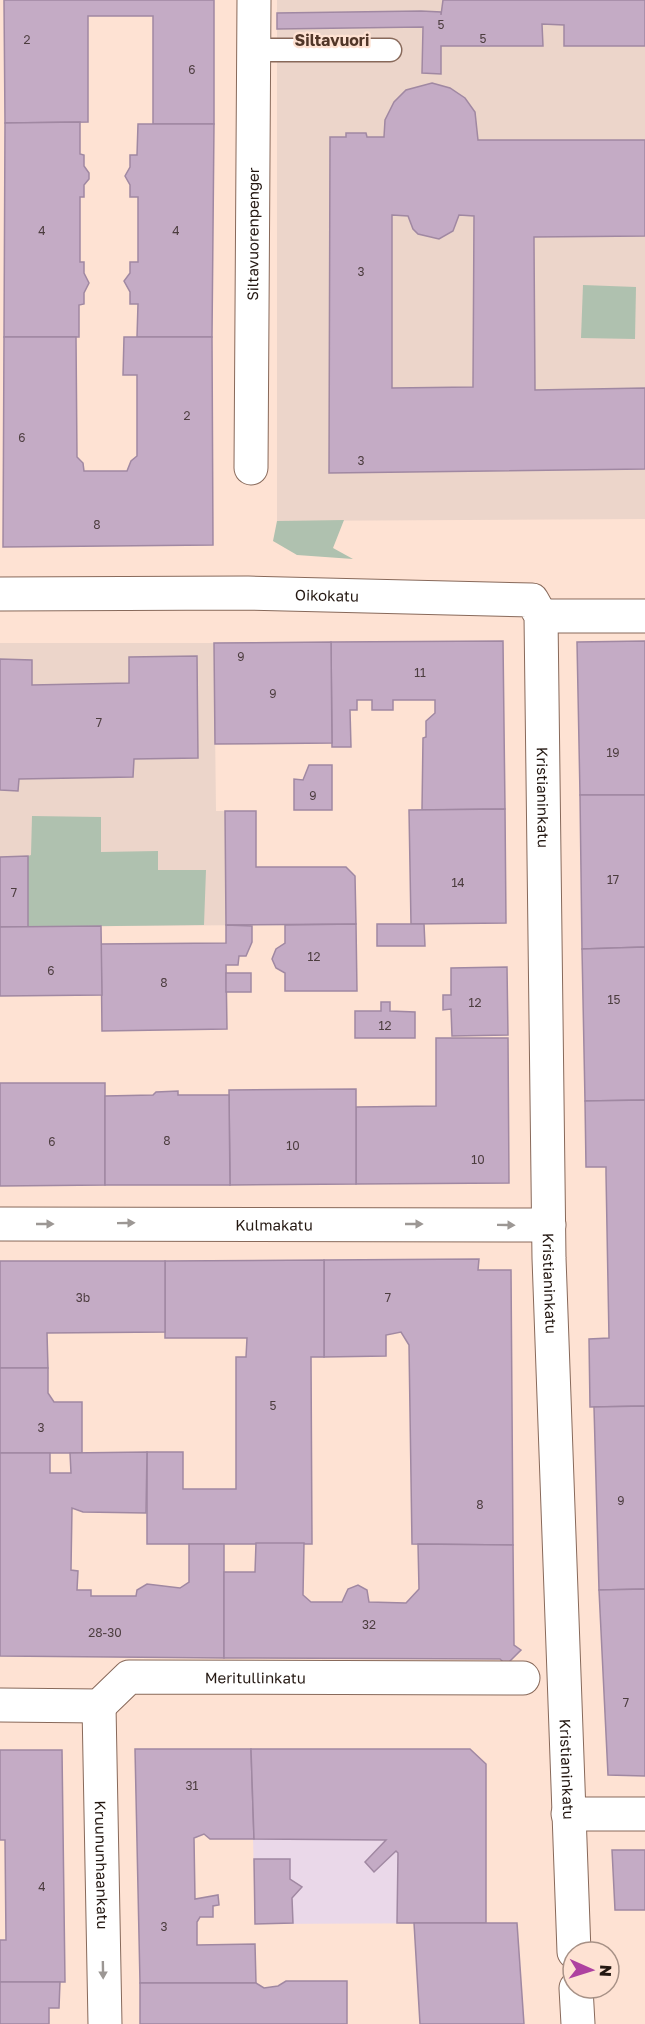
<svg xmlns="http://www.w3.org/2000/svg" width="645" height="2024" font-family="'Golos Text',sans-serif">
  <rect width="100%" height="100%" fill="#fee2d3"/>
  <path fill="#ead8e9" d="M251,1749H470L486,1764V1923L255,1924Z"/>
  <g fill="#ecd5ca">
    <path d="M277,0H645V519L277,521Z"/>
    <path d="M0,643H214L216,811H256V925L0,927Z"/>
  </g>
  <g fill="#afc1af">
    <path d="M583,285L636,287L635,339L581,338Z"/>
    <path d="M344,520L333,548L353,559L297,555L273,541L277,521Z"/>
    <path d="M32,816L101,817V852L158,851V870H206L204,925L28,927V856L31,855Z"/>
  </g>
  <g fill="#c4abc5" stroke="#a088a2" stroke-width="1.5" fill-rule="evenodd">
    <path d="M4,0H214V124H153V16H88V122L5,123Z"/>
    <path d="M443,0H645V46H564V25L542,24L543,46H441V74L422,73L423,27L277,29V13L421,11L441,12V15Z"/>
    <path d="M432,83L450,88L465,98L475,112L478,140H645V236L534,237V242L535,390L645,388V469L329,473L330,137H346V133H366L367,137H384L385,120L394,102L406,90ZM392,215L408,216L413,229L418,234L439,239L453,231L459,215L474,216L473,387L392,388Z"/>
    <path d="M80,122V154L84,155V166L89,173V179L84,185V197H80V262H84V273L89,283L84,293V304L79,305V337H4L5,123Z"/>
    <path d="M138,124H214L212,337H137L138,304H130V292L124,281L130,273V262H138V197H130V185L125,176L130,167V155H137Z"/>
    <path d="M4,337H76L77,457L83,463L84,471H127L131,461L137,456V375H123L124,337H212L213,545L3,547Z"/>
    <path d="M503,641L505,809L422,810L423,738L426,737V721L435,713V700H393V710H372V700H357V710H350L351,747H332L331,642Z"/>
    <path d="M645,641V795H580L577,642Z"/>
    <path d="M331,642L332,743L215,744L214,643Z"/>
    <path d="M197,656L198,758L134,759L133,777L19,779L18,791L0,790V659L32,660V685L129,683V657Z"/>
    <path d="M309,765H332V810H294V779L303,780Z"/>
    <path d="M580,795H645V947L582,949Z"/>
    <path d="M505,809L506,923L411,924L409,810Z"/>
    <path d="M225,811H256V867H346L355,876L356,924L226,925Z"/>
    <path d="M28,856V927H0V857Z"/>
    <path d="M356,924L357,991H285V973L276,968L272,959L276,949L285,943V925Z"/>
    <path d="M377,924H424L425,946H377Z"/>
    <path d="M226,925L252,926V942L246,956H239L238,965H226L227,1029L102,1031L101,944L226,943Z"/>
    <path d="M101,926L102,995L0,996V927Z"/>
    <path d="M645,947V1100L585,1101L582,949Z"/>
    <path d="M507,967L508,1035L452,1036L451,1009L443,1010V995H451V968Z"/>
    <rect x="226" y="973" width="25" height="19"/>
    <path d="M381,1002H390V1011L415,1012V1038H355V1011H381Z"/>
    <path d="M436,1038H508L509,1183L356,1184V1107L436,1106Z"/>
    <path d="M0,1083H105V1185L0,1186Z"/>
    <path d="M356,1089V1184L230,1185L229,1090Z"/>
    <path d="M178,1091V1095H229L230,1185H105V1096L153,1095L156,1092Z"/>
    <path d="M645,1100V1406L590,1407L589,1339L609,1338L606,1174V1167H586L585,1101Z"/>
    <path d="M479,1259L478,1270H511L513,1545L412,1544L409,1345L401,1332L386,1335V1356L324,1357V1260Z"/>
    <path d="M324,1260V1357H311L312,1544H147V1452H183V1489H236V1357H246L247,1338H165V1261Z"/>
    <path d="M0,1261H165V1332L47,1333L48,1368H0Z"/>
    <path d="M0,1368H48V1393L54,1402H82V1453H0Z"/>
    <path d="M645,1406V1589L599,1590L594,1407Z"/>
    <path d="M147,1452L146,1513L83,1512L72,1508L71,1570L78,1571L77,1590H91V1596H136L137,1590L147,1584L180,1588L189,1582V1544H224V1658L0,1656V1453H50V1473H71L70,1453Z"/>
    <path d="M256,1543H304L303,1595L311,1602H342L348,1589L358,1585L367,1590L369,1602L406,1603L419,1589L418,1544L513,1545L514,1645L521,1650L506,1665L500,1659L224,1658V1572H255Z"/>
    <path d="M645,1589V1776L608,1775L599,1590Z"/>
    <path d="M135,1749H251L254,1839H210L204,1834L194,1838L195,1899L218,1895L219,1905L213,1906V1917H200L197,1922V1945L255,1944L256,1983H140Z"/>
    <path d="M251,1749H470L486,1764V1923H397L398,1853L396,1851L374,1872L365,1862L386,1840L254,1839Z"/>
    <path d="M0,1750H62L65,1982H0V1940H6L5,1840H0Z"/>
    <path d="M612,1850H645V1910H615Z"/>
    <path d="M254,1859H290V1879L302,1887L292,1898L293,1923L255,1924Z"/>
    <path d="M414,1923H517L524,2024H420Z"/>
    <path d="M286,1981H347V2024H140V1983H256L264,1988L278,1986Z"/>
    <path d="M0,1982H60L59,2008H49V2024H0Z"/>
  </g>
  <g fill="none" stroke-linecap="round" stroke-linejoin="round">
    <defs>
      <path id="service" d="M254,50H390"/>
      <g id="minor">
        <path id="s1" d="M251,468L254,0"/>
        <path id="s2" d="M0,594L248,593L532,600L541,616L549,1258L574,1952"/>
        <path d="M541,616H645"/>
        <path id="s3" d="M0,1224L549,1225"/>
        <path id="s4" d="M0,1705L99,1706L129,1677L523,1678"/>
        <path id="s5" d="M99,1706L105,2024"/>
        <path d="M568,1814H645"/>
        <path d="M576,1988L578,2024"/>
      </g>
    </defs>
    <use href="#service" stroke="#88695a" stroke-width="25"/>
    <use href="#minor" stroke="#88695a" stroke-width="35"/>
    <use href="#service" stroke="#fff" stroke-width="22"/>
    <use href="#minor" stroke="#fff" stroke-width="33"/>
  </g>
  <defs><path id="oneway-solid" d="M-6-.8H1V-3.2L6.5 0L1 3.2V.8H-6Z" transform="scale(1.5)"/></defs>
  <g fill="#9c9794">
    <use href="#oneway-solid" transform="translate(126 1223) rotate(-1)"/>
    <use href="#oneway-solid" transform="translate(45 1224)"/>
    <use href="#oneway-solid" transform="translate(414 1224)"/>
    <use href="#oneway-solid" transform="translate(506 1225) rotate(1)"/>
    <use href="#oneway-solid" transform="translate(103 1970) rotate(89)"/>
  </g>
  <g text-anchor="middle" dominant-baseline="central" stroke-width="4.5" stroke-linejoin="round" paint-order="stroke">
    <g font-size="12" fill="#4c3d3f">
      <text x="441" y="24">5</text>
      <text x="483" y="38">5</text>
      <text x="27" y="39">2</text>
      <text x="192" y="69">6</text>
      <text x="42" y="230">4</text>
      <text x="176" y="230">4</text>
      <text x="361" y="271">3</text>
      <text x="187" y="415">2</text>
      <text x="22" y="437">6</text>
      <text x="361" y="460">3</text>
      <text x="97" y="524">8</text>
      <text x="241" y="656">9</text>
      <text x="420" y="672">11</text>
      <text x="273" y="693">9</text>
      <text x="99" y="722">7</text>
      <text x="613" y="752">19</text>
      <text x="313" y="795">9</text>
      <text x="613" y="879">17</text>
      <text x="458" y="882">14</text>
      <text x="14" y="892">7</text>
      <text x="314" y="956">12</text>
      <text x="51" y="970">6</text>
      <text x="164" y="982">8</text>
      <text x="614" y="999">15</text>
      <text x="475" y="1002">12</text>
      <text x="385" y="1025">12</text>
      <text x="167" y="1140">8</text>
      <text x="52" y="1141">6</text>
      <text x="293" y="1145">10</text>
      <text x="478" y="1159">10</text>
      <text x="83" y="1297">3b</text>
      <text x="388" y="1297">7</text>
      <text x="273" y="1405">5</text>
      <text x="41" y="1427">3</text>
      <text x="621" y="1500">9</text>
      <text x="480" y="1504">8</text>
      <text x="369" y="1624">32</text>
      <text x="105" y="1632">28-30</text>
      <text x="626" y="1702">7</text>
      <text x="192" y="1785">31</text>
      <text x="42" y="1886">4</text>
      <text x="164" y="1926">3</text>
    </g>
    <g font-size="15" fill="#241812" stroke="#fee2d3">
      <text stroke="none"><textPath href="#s1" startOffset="234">Siltavuorenpenger</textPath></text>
      <text stroke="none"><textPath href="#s2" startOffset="327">Oikokatu</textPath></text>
      <text stroke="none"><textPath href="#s2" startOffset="732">Kristianinkatu</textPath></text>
      <text stroke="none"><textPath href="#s3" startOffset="274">Kulmakatu</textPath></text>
      <text stroke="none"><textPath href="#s2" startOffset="1218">Kristianinkatu</textPath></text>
      <text stroke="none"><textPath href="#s4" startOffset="267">Meritullinkatu</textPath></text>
      <text stroke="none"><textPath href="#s2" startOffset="1704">Kristianinkatu</textPath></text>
      <text stroke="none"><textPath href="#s5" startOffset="159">Kruununhaankatu</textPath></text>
    </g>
    <g font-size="16" font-weight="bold" fill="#513628" stroke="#fee2d3">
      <text x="332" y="40">Siltavuori</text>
    </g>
  </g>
  <g transform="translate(591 1970) rotate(93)"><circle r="28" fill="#fee2d3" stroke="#a79186" stroke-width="1.5"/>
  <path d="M0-4.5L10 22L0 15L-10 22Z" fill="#ae41a0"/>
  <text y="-9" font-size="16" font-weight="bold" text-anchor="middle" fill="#241812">N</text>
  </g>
</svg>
